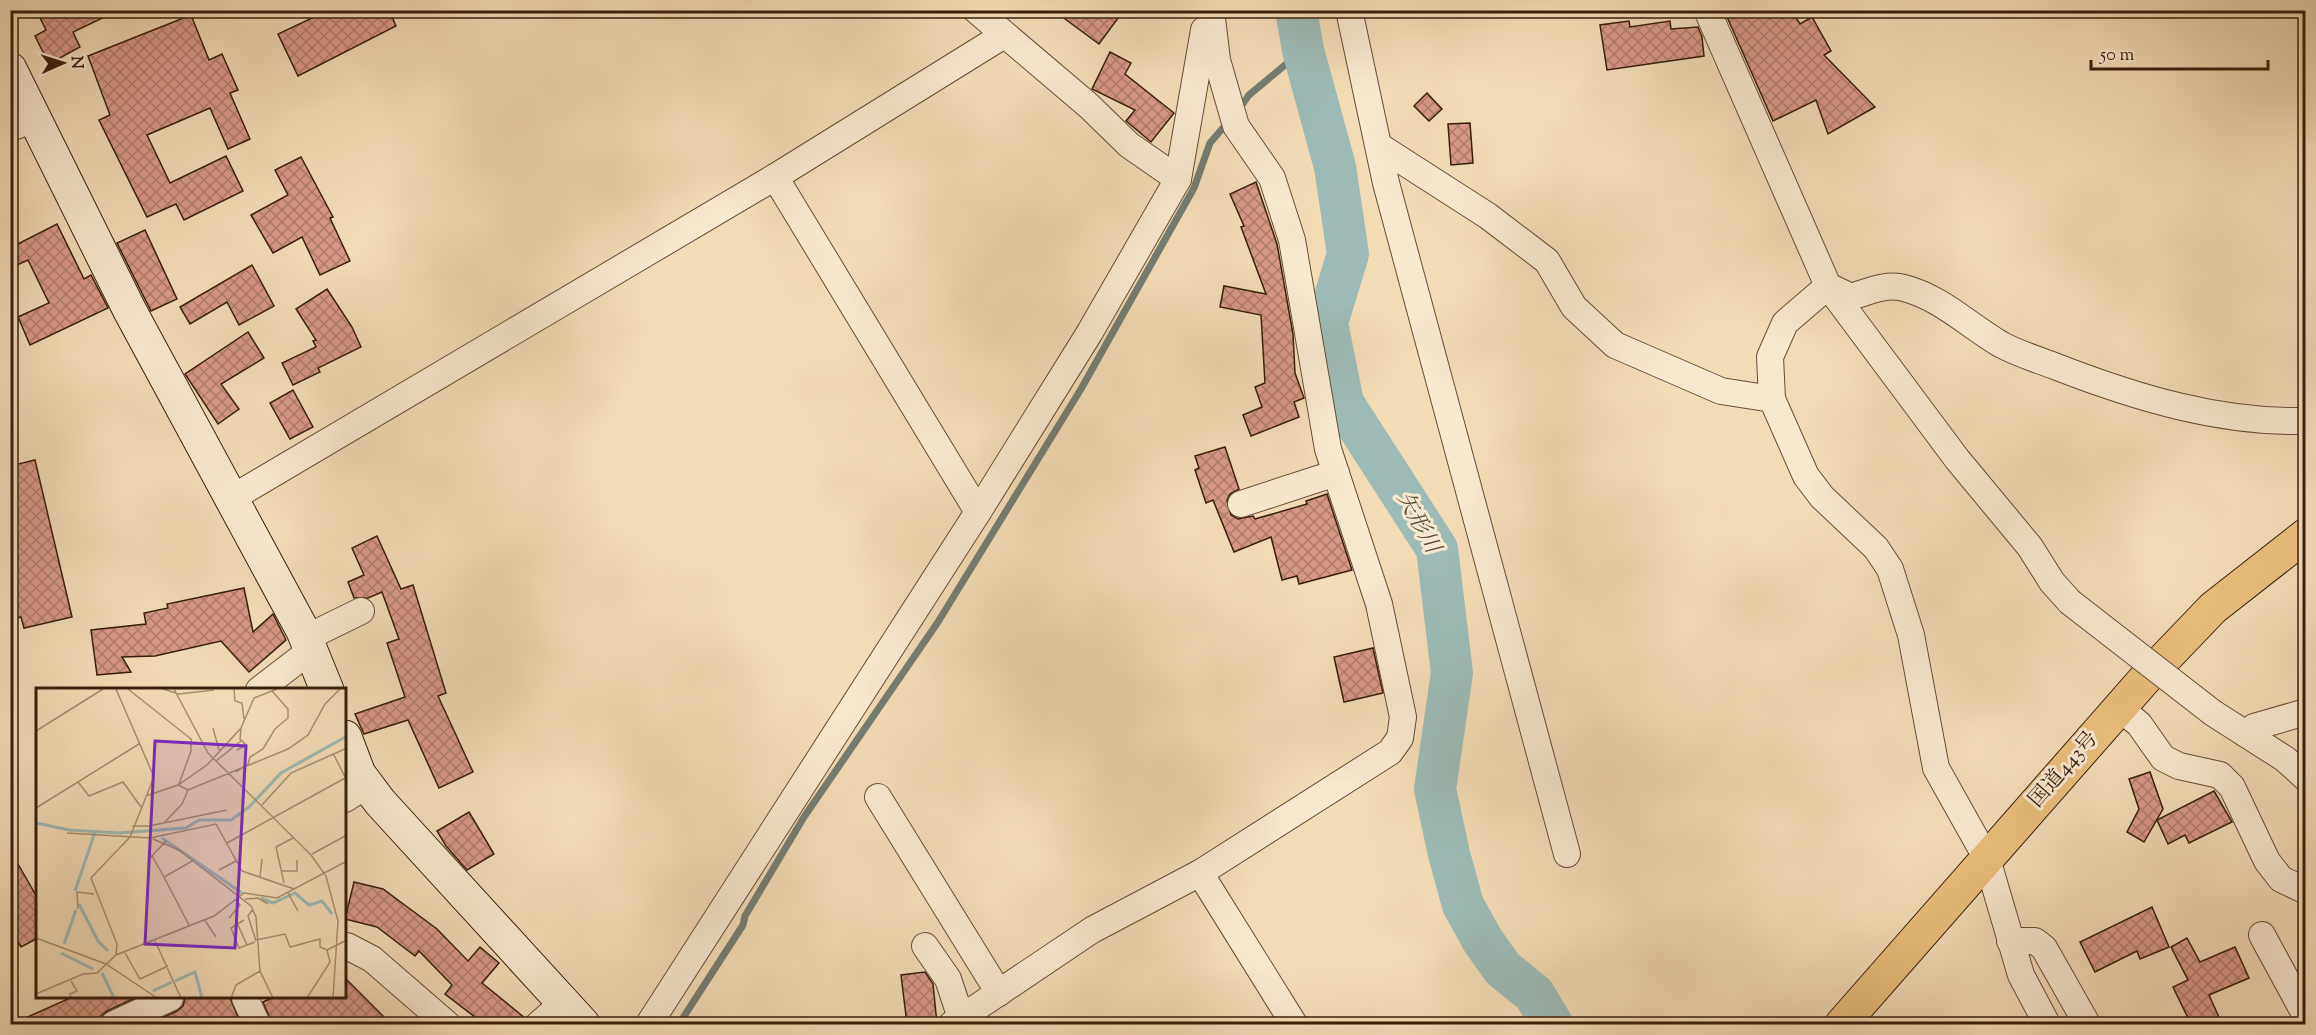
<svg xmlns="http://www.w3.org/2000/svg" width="2316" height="1035" font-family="'Sorts Mill Goudy','Noto Serif JP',serif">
  <defs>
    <pattern id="building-cross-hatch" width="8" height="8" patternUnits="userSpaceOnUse" patternTransform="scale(1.5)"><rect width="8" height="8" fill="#d89886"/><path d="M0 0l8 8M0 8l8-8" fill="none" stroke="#b07b6c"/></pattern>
  </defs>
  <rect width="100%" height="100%" fill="#f2dcb6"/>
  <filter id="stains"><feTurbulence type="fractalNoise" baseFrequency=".00333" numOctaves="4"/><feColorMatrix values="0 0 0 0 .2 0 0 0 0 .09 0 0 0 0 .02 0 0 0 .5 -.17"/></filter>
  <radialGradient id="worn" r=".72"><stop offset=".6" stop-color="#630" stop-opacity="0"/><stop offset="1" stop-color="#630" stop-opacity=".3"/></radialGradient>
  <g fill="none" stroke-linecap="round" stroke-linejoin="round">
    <g stroke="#747c72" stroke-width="7">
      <path d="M1239,109L1249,95L1303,50"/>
      <path d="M679,1024L743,925L745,916L804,817L938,622L1081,389L1194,188L1210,143L1228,122"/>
    </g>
    <path stroke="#9dbab6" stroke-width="42" d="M1296,10L1303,50L1335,167L1348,254L1327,323L1343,403L1437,549L1452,673L1435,789L1449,854L1463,905L1483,941L1503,969L1534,994L1552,1024"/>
  </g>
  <g fill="url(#building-cross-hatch)" stroke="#371f0b" stroke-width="1.5">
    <path d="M36,10H119L73,32L80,47L49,64L35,36L46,30Z"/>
    <path d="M329,10H389L396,26L298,76L278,34Z"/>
    <path d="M1053,10H1124L1099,44Z"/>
    <path d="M1724,10H1792L1800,24L1812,17L1831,51L1824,55L1875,107L1828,134L1816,100L1773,121Z"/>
    <path d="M191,15L209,60L222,54L238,90L230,93L250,139L228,149L210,108L147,135L170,183L226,156L243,191L184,220L176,204L147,217L99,120L110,115L88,56Z"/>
    <path d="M1629,21L1630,27L1670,21L1671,29L1698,27L1702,37L1704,56L1607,70L1600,25Z"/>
    <path d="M1110,52L1131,63L1125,74L1174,113L1151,142L1126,121L1135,110L1092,89Z"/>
    <path d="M1427,93L1442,109L1429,121L1414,106Z"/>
    <path d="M1470,123L1473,163L1451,165L1448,124Z"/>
    <path d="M301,157L333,217L330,218L350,261L320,275L302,237L273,253L251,215L288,195L275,170Z"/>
    <path d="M1256,182L1277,244L1293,334L1295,373L1304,398L1294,402L1299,417L1251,436L1243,415L1262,407L1255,387L1265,383L1261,315L1220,307L1224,286L1266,294L1241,227L1244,226L1230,194Z"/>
    <path d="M57,224L84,279L91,275L108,308L30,345L18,317L49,303L28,260L10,268V248Z"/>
    <path d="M145,230L177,299L151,311L117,243Z"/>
    <path d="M252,265L274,306L239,325L227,302L190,324L180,307Z"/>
    <path d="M327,289L352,327L361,347L318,368L320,372L293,385L282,363L316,347L313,341L316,340L296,309Z"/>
    <path d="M248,332L264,358L221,384L239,409L218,424L185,374Z"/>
    <path d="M293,390L313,427L290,439L270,403Z"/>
    <path d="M1225,447L1239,489L1230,494L1227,500L1231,515L1238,519L1253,516L1255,519L1307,504L1306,501L1327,494L1352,570L1299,584L1297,576L1282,580L1271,537L1234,552L1213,500L1206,503L1195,470L1199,468L1195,456Z"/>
    <path d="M35,460L72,617L24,628L21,617L10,620V466Z"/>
    <path d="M377,536L401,589L413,585L446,693L438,696L473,772L439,788L408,720L364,734L355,714L405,697L387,643L399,639L382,592L368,598H354L348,582L364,575L352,548Z"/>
    <path d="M244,588L253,632L273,614L286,640L249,672L221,641L155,656L122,657L131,672L97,675L91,630L146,624L144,613L168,608L167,604Z"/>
    <path d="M1373,648L1383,693L1344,702L1334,657Z"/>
    <path d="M2150,772L2163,809L2144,842L2127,832L2139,809L2129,779Z"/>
    <path d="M2214,791L2232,822L2189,843L2185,835L2168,844L2157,820Z"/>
    <path d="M469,812L494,854L467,870L446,846L437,831Z"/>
    <path d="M10,850L38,899V938L21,947L10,928Z"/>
    <path d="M354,882L383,889L437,929L468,961L480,947L499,963L482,983L525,1018L524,1024H484L445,994L452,985L419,951L415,956L377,927L345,919Z"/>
    <path d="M2152,907L2169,947L2140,959L2137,951L2095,972L2080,942Z"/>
    <path d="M2187,938L2200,962L2235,947L2249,978L2209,995L2222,1024H2191L2173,987L2188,980L2171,947Z"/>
    <path d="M925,972L933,984L937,1024H907L901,975Z"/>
    <path d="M345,978L391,1024H272L263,1002L272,998H345Z"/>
    <path d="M70,998H135L107,1011L101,1016L99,1024H12Z"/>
    <path d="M185,998H230L241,1024H149L177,1011L183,1006Z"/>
  </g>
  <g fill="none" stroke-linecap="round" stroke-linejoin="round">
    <defs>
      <g id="street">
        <path d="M976,10L1089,106L1129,145L1178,179"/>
        <path d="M1349,10L1386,183L1567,854"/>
        <path d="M1707,10L1828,286L1957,459L2030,547L2052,582L2070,602"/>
        <path d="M10,128L37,118"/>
        <path d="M1379,146L1488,216L1547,261L1574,307L1615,345L1721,391L1772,399"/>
        <path d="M775,177L1004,35"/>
        <path d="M1828,286L1785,323L1770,357L1772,399L1806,476L1822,497L1876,548L1890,569L1911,635L1936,768L1987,859L2021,975L2047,1024"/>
        <path d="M1828,286L1851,297C1867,292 1886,283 1904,288C1942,298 1969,326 2002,345C2019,354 2039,360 2057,367C2137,398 2220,423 2306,421"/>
        <path d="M232,498L775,177L978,512"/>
        <path d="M1241,504L1336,473"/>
        <path d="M306,638L361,611"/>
        <path d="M259,690L311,650"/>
        <path d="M2118,707L2139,724L2163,758L2179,766L2220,775L2232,787L2267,861L2281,879L2306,891"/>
        <path d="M2213,713L2285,759L2306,778"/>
        <path d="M2246,734L2254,727L2306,712"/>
        <path d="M878,797L999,993"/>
        <path d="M345,799L367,785"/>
        <path d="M1200,873L1294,1024"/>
        <path d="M2262,935L2306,1016"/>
        <path d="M2010,941H2035L2044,948L2087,1024"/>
        <path d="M347,946L372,959L447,1024"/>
        <path d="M925,946L948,979L961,1018"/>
        <path d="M245,998L257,1024"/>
        <path d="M114,1024L170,998"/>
        <path d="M539,1024L563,1003"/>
        <path d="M649,1024L978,512L1090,332L1178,179L1204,30"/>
        <path d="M952,1024L1092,930L1200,873L1390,752L1400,738L1403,717L1379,604L1328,449L1292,240L1272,178L1236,126L1217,60L1211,10"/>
      </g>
      <g id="secondary">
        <path d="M10,69L130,311L303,631L327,690"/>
        <path d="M345,737L359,774L380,802L583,1024"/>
      </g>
      <path id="highway" d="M1842,1024L2144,680L2213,608L2306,535"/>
    </defs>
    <use href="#street" stroke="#664e36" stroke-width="28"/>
    <use href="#secondary" stroke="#371f0b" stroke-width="35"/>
    <use href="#highway" stroke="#371f0b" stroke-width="35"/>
    <use href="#street" stroke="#f7e8d0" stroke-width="26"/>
    <use href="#secondary" stroke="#f7e8d0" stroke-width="33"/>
    <use href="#highway" stroke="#e9be7b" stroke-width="33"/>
    <defs>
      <path id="street-bridge" d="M2070,602L2213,713"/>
    </defs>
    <use href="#street-bridge" stroke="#664e36" stroke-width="28" stroke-linecap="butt"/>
    <use href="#street-bridge" stroke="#f7e8d0" stroke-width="26"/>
  </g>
  <g text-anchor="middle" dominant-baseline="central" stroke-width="6" stroke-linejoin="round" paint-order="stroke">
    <g font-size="21" fill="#371f0b" stroke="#f7e8d0">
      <text transform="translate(2064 770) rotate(-49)">国道443号</text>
    </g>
    <g font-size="22" font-style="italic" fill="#564e3e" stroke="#f7e8d0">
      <text transform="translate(1417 523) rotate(61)">矢形川</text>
    </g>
  </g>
  <g transform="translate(36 688)">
    <rect width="310" height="310" fill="#f2dcb6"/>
    <path fill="none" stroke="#9dbab6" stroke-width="3" d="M0,135L33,142L83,145L150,140L163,132H195L213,119L245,85L311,48M126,150L206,205M39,203L59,144M225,210L237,215L259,205L273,217L286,213L296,226M43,216L62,253L72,263M28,256L40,222M25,265L57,281M66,285L78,310M139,293L159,284L166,310M117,303L136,294"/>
    <path fill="none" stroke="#a79072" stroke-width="1.5" d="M80,1L118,89L94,149L55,190L81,256L80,267M92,1L155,51V63L143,96M127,1L143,6L178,2M138,1L172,65L275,167L290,188L302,233L297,310M198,1L199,13L206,15L208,31M177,40L183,62M0,43L67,1M201,62L210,57L204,51L205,41M297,65L310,91M180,73L205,53M200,84L212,76L214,69L227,61L239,41L252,30V21L236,3M42,94L53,108L87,94L105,119M142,97L152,102L252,61L272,47L289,16L304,1M110,108L142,97L171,77L205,40L218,10L241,1M226,117L255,85L311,60M0,120L103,56M128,135L146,116L152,102M96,138H113L191,122M31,145L114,150L180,136L206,183L258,201M117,151L143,162L215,218L220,229L224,283L237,310M191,155L311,89M276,166L311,147M116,168L128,189M112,172L130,153M183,182L200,173M246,183H261V172M224,189L226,171M248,195L240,159L257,150M252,205L262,223M209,211L222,210L232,216M42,221L41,204L58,206M217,221L212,228L220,253M193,230L204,217L199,211M168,231L180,249M208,232L195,240L203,260L219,254M153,237L128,189L158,172M202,237L211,257M0,250L70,276L121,310M220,252L249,246L254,259L284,251V259L291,262M119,253L145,310M291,262L311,252M89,265L104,291L132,278M35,293L41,303L34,306L35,310M0,306L47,286L61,285L80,267L178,228L208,205L241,210L311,173M195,310L200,297L224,283M271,310L294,274L291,262"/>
    <path fill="#7b2cbf" fill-opacity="0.15" stroke="#7b2cbf" stroke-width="3" d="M119,53L210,58L199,260L109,256Z"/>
    <rect width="310" height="310" fill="none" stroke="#371f0b" stroke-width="3"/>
  </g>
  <rect width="2316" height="1035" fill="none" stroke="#f2dcb6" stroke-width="36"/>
  <rect x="12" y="12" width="2292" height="1011" fill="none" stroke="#371f0b" stroke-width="3"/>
  <rect x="18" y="18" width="2280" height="999" fill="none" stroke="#371f0b" stroke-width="1.5"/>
  <g transform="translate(63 63) rotate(87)" stroke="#f7e8d0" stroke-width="4.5" paint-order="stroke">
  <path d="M0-4.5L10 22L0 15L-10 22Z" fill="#371f0b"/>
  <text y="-9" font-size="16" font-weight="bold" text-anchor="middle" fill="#371f0b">N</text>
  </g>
  <path d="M2091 60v9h177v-9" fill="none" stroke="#371f0b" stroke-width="3"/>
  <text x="2100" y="60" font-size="18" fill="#371f0b" stroke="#f7e8d0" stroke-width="4.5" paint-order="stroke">50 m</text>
  <rect width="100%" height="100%" filter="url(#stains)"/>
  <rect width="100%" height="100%" fill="url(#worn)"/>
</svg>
